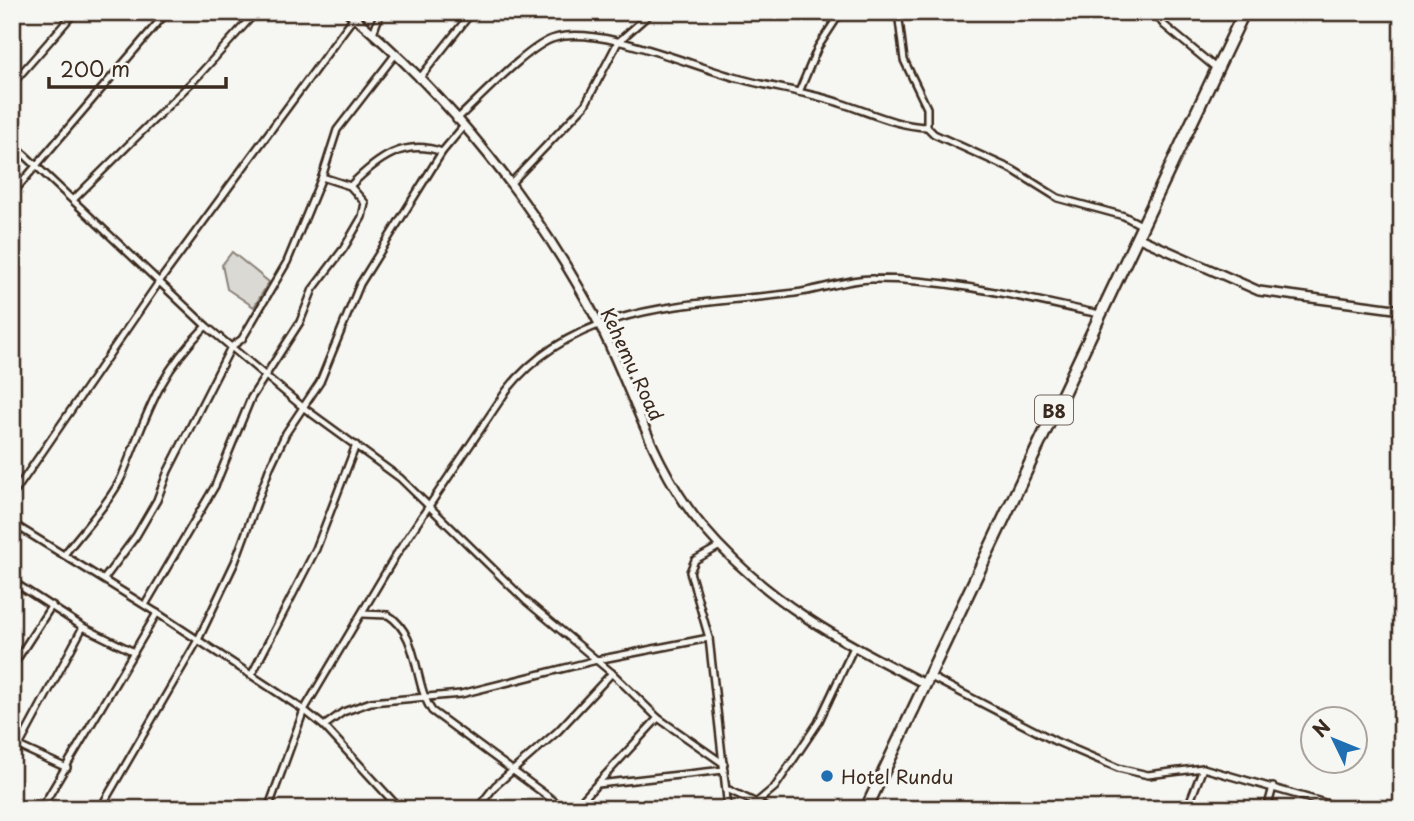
<svg xmlns="http://www.w3.org/2000/svg" width="1414" height="821" font-family="'Playpen Sans',sans-serif">
  <rect width="100%" height="100%" fill="#f6f6f2"/>
  <filter id="ink" filterUnits="userSpaceOnUse"><feTurbulence type="fractalNoise" baseFrequency=".0143" numOctaves="2"/><feDisplacementMap in="SourceGraphic" scale="14" xChannelSelector="R" yChannelSelector="G"/><feConvolveMatrix kernelMatrix="1 2 1 2 8 2 1 2 1" color-interpolation-filters="sRGB"/></filter>
  <g filter="url(#ink)">
    <path fill="#dad9d3" stroke="#8a8278" stroke-width="2" d="M232,252L269,282L254,307L227,289L222,265Z"/>
    <g fill="none" stroke-linecap="round" stroke-linejoin="round">
      <defs>
        <g id="street">
          <path d="M898,12L904,60L927,108V127L934,134L1013,170L1058,198L1124,216L1143,226"/>
          <path d="M1154,12L1164,25L1217,69"/>
          <path d="M373,33L381,12"/>
          <path d="M419,79L472,12"/>
          <path d="M12,84L75,12"/>
          <path d="M799,92L818,47L841,12"/>
          <path d="M456,120C477,101 530,44 555,38C601,25 693,67 741,79C774,88 808,92 840,103C869,112 896,126 927,127"/>
          <path d="M12,143L206,326L304,408L400,478L526,601L612,673L658,718L724,764"/>
          <path d="M510,184L585,105L618,42L652,12"/>
          <path d="M350,186C377,159 404,138 442,152"/>
          <path d="M12,194L167,12"/>
          <path d="M74,199L200,74L256,12"/>
          <path d="M12,496L159,282L354,17"/>
          <path d="M12,523L157,613L304,710L324,726L400,809"/>
          <path d="M720,546L695,560L690,572L709,638L728,809"/>
          <path d="M64,555C81,532 111,501 122,476C148,413 156,377 206,326"/>
          <path d="M104,579L136,536L157,500L168,471L231,347L242,339L287,262L322,177L337,130L395,55"/>
          <path d="M12,581L83,627L134,652"/>
          <path d="M145,605L215,486L251,398L300,322L313,289L344,248L362,217L365,203L350,186L322,177"/>
          <path d="M362,614L388,615C420,635 413,683 432,711L565,809"/>
          <path d="M12,667L52,605"/>
          <path d="M252,674L316,549L356,445"/>
          <path d="M929,676L1055,741L1118,768L1148,775L1203,768L1346,809"/>
          <path d="M324,726L343,712L371,702L461,694L597,660L709,638"/>
          <path d="M12,743L67,768"/>
          <path d="M19,746L83,627"/>
          <path d="M598,784L724,770"/>
          <path d="M729,790L769,809"/>
          <path d="M12,799L18,809"/>
          <path d="M756,803L775,787L818,723L854,647"/>
          <path d="M41,809L157,613"/>
          <path d="M100,809L198,640L235,562L270,467L286,433L320,382L360,284L442,152L463,127"/>
          <path d="M268,809L304,710L396,555L507,390C577,301 694,306 795,293C820,290 851,278 874,279C951,279 1024,298 1099,314"/>
          <path d="M477,809L495,786L558,731L612,673"/>
          <path d="M574,809L658,718"/>
          <path d="M1187,809L1203,768"/>
          <path d="M1267,809L1273,787"/>
        </g>
        <g id="secondary">
          <path d="M348,12C450,96 538,207 599,324C633,391 653,468 702,526C765,601 839,640 925,684"/>
          <path d="M1137,237L1259,291L1402,310"/>
        </g>
        <path id="highway" d="M866,809L1244,12"/>
      </defs>
      <use href="#street" stroke="#3b2a1e" stroke-width="10"/>
      <use href="#secondary" stroke="#3b2a1e" stroke-width="12"/>
      <use href="#highway" stroke="#3b2a1e" stroke-width="15"/>
      <use href="#street" stroke="#f6f6f2" stroke-width="5"/>
      <use href="#secondary" stroke="#f6f6f2" stroke-width="7"/>
      <use href="#highway" stroke="#f6f6f2" stroke-width="10"/>
    </g>
  </g>
  <circle fill="#1f6fb2" stroke="#f6f6f2" stroke-width="2.5" cx="827" cy="776" r="7"/>
  <g text-anchor="middle" dominant-baseline="central" stroke-width="6" stroke-linejoin="round" paint-order="stroke">
    <rect fill="#f6f6f2" stroke="#73675e" stroke-width="2" x="1035" y="395.5" width="38" height="29" rx="5"/>
    <g font-size="18" font-weight="bold" fill="#3b2a1e">
      <text x="1054" y="410">B8</text>
    </g>
    <g font-size="19" fill="#3b2a1e" stroke="#f6f6f2">
      <text transform="translate(633 364) rotate(65)">Kehemu Road</text>
    </g>
    <g font-size="19" fill="#3b2a1e" stroke="#f6f6f2" text-anchor="start">
      <text x="841" y="776">Hotel Rundu</text>
    </g>
  </g>
  <rect width="1414" height="821" fill="none" stroke="#f6f6f2" stroke-width="42"/>
  <rect x="21" y="21" width="1372" height="779" fill="none" stroke="#3b2a1e" stroke-width="2.5" filter="url(#ink)"/>
  <g transform="translate(1334 740) rotate(313)"><circle r="33" fill="#f6f6f2" stroke="#aba49d" stroke-width="2"/>
  <path d="M0-5L12 26L0 18L-12 26Z" fill="#1f6fb2"/>
  <text y="-10" font-size="19" font-weight="bold" text-anchor="middle" fill="#3b2a1e">N</text>
  </g>
  <path d="M49 77v10h177v-10" fill="none" stroke="#3b2a1e" stroke-width="3.5"/>
  <text x="60" y="77" font-size="21" fill="#3b2a1e" stroke="#f6f6f2" stroke-width="5" paint-order="stroke">200 m</text>
</svg>
